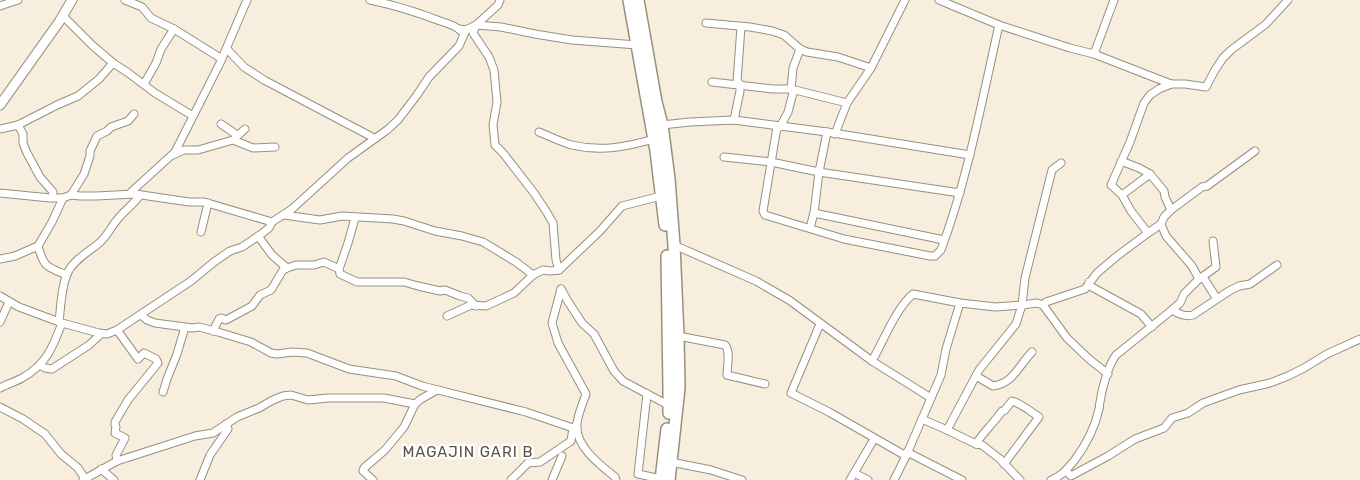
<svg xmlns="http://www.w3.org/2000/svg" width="1360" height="480" font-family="Rubik,sans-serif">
  <rect width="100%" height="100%" fill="#f8eedd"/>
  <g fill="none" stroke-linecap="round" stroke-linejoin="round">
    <defs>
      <g id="minor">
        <path d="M125,0L142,7L151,18L174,29L222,59"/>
        <path d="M370,0C394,5 417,12 440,21C447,23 456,26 461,31"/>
        <path d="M500,0L498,5L476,25L473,33L489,57L494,70L497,102L493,125L495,145L503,153L534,193L546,211L553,223L556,260L559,270"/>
        <path d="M939,0L999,25L1070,48L1094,54L1171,84H1185L1206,87L1215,70L1223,58L1231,50L1266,24L1288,0"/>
        <path d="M0,6L18,0"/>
        <path d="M63,16L92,45L113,63L127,72L155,93L193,116"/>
        <path d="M706,23L750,27L772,31L784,35L800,49L807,52L838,57L871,68"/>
        <path d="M459,29L466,30L476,25L501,27L535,34L572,40L637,45"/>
        <path d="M227,49L244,67L264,80L374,138"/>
        <path d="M1094,54L1114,0"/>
        <path d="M712,82L773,89H791L847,103"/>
        <path d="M144,84L156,63L161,49L174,29"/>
        <path d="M1171,84L1159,89L1150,95L1144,103L1130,142L1111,185L1122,195L1150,174L1164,191L1165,197L1171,210L1202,187L1207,186L1255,151"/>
        <path d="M734,120L740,91V84L737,82L741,27"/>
        <path d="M221,124L237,135"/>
        <path d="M18,125L23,134V143L27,153L40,177L53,192L52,198"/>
        <path d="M662,125L690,122L734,120L827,132L970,155"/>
        <path d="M777,127L763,211L765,215L844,239L930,256H935L941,250C968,178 982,100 999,25"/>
        <path d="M780,127L788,112L793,93L791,89L793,68L800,49"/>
        <path d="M0,129L18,125L57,105L78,96L99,79L113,63"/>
        <path d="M539,132C549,136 561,142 572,145C601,152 626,147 654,139"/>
        <path d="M835,134L847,103L871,68L905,0"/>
        <path d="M235,138L245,129"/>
        <path d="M173,155L184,150H198L233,140L253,148L275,147"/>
        <path d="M724,157L771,162L819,172L960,193"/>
        <path d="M1121,161L1139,168L1150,174"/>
        <path d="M0,193L50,198H63L71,195L80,196H96L135,194L189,202H204L272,222"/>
        <path d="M130,193L175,152L220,63L247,0"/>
        <path d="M71,195L84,174L90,156V151L97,136L107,131L111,127L128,121L134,114"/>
        <path d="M1122,195L1131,211L1148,233"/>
        <path d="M63,198L52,222L38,246C44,268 47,267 67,275"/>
        <path d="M814,213L944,240"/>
        <path d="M284,215L320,220L342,216L393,219L404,221L435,231L462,236L483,242L516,262L533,275"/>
        <path d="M355,218L348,243L339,269L340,274L357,282H404L418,286L440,291L445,290L460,296L468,298L476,306"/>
        <path d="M1161,224L1166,236L1192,266L1199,279"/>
        <path d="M810,228L814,213L819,172L827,132"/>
        <path d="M201,232L208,203"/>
        <path d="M258,236L272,255L287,268"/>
        <path d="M674,245L756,281L789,300L872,361L931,398"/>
        <path d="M0,259L15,256L38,246"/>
        <path d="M1203,277L1217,299"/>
        <path d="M1089,282L1090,286L1141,314L1152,327"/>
        <path d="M561,289L552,323L558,343L586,394C583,403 577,416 577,425C575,446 600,465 615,477L616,480"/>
        <path d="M561,289L567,300L582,323L594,334L614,371L623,381L670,406"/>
        <path d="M0,296L19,307L62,323L99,333L107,334L117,330L191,281L214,262L230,251L242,247L260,235L269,228L272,222L292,209L348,158L387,130L398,120L417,95L429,77L459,46L466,30"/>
        <path d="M1043,305L1046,302L1085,289L1097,273L1117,256L1148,233L1161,224L1164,217L1171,210"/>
        <path d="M1172,310L1180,303L1184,294L1199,279L1216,267L1213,241"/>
        <path d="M141,315L147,320L155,323L192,328L199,327L218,332L251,342L271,353L277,354L292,352L307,353L349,369L396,376L422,386L526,412L573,428"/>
        <path d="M447,316L471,305L486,306L514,293L533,275L543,270L550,271L559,270L600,231L622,206L661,196"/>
        <path d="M0,322L9,302"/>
        <path d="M59,322C61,306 61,287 68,272C74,260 88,252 98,244C107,237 110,228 117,220C124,211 134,204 140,195"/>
        <path d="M820,324L791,393L829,412L906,456"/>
        <path d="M213,331L219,319L221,318L226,320L252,306L260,295L271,290L283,270L287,268L296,265H314L324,262L339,269"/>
        <path d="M678,336L725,345C731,352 727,366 727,375L765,384"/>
        <path d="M872,361C883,342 896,308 913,294L960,303L996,307L1022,305L1037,303L1043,305L1067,338L1089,359L1108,374"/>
        <path d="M40,365L45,368L52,369L89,345L101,334"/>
        <path d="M976,376L993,386C1013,384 1019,365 1032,352"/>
        <path d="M0,388C7,384 15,382 22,378C46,365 53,347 62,323"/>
        <path d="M163,392L167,379L177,354L185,327"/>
        <path d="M647,394L638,474L661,479"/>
        <path d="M0,407L23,419L45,434L61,454L78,468L85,479"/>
        <path d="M922,419L947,430L976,444L982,445L1000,459L1020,480"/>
        <path d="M947,430L979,370L1016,324L1022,305L1025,278L1052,170L1061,163"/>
        <path d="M976,444C983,432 994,423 1002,411H1004L1012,401C1022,404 1030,411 1039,417L1004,464"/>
        <path d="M907,452L962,480"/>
        <path d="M117,461L116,455L125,438L115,433L116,427L115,425V422L128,400L158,363L156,359L144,353L138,359L117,330"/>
        <path d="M671,462L711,470L742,480"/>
        <path d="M101,469L114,480"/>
        <path d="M1066,471L1071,476L1108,456L1135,439L1164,428L1172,418L1188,413L1203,403L1239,390L1270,383L1288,376L1304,368L1327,354L1360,339"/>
        <path d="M854,473L868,480"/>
        <path d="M83,480L117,461L195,436L213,433L237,417L259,408L273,400L283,396L291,395L308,400L328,398H384L415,404"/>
        <path d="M200,480L210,455L228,429L226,424"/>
        <path d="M373,480L363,471L364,468L385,450L404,427L415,404L421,399L437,390"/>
        <path d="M511,480L528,463L540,462L571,441L573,428L575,426"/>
        <path d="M552,480L562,456"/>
        <path d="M850,480L874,439"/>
        <path d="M894,480L906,456L941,375L946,349L960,303"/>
        <path d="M1051,480C1062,476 1067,469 1074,461C1086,445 1095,428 1099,409C1100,407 1099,404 1100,402C1102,388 1108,366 1116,355L1172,310C1179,314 1185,317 1193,315L1229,291L1239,286L1250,284L1277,265"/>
      </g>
      <path id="tertiary" d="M0,105L59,22L72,0"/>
      <g id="primary">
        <path d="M629,0L656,151L665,225"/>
        <path d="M638,0L656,102L662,125L669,179L674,245L678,336L679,388L669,480"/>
        <path d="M667,256L669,388V413"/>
        <path d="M661,480L667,429"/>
      </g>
    </defs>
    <use href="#minor" stroke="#988f7f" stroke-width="9"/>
    <use href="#tertiary" stroke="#988f7f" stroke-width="11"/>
    <use href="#primary" stroke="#988f7f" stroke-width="14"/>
    <use href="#minor" stroke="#fff" stroke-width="7"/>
    <use href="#tertiary" stroke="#fff" stroke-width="9"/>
    <use href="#primary" stroke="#fff" stroke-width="11"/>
  </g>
  <g text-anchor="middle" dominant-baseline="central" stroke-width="5" stroke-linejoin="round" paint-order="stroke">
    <g font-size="15" letter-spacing="1" fill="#5a5243" stroke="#fff">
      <text x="468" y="452">MAGAJIN GARI B</text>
    </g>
  </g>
</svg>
